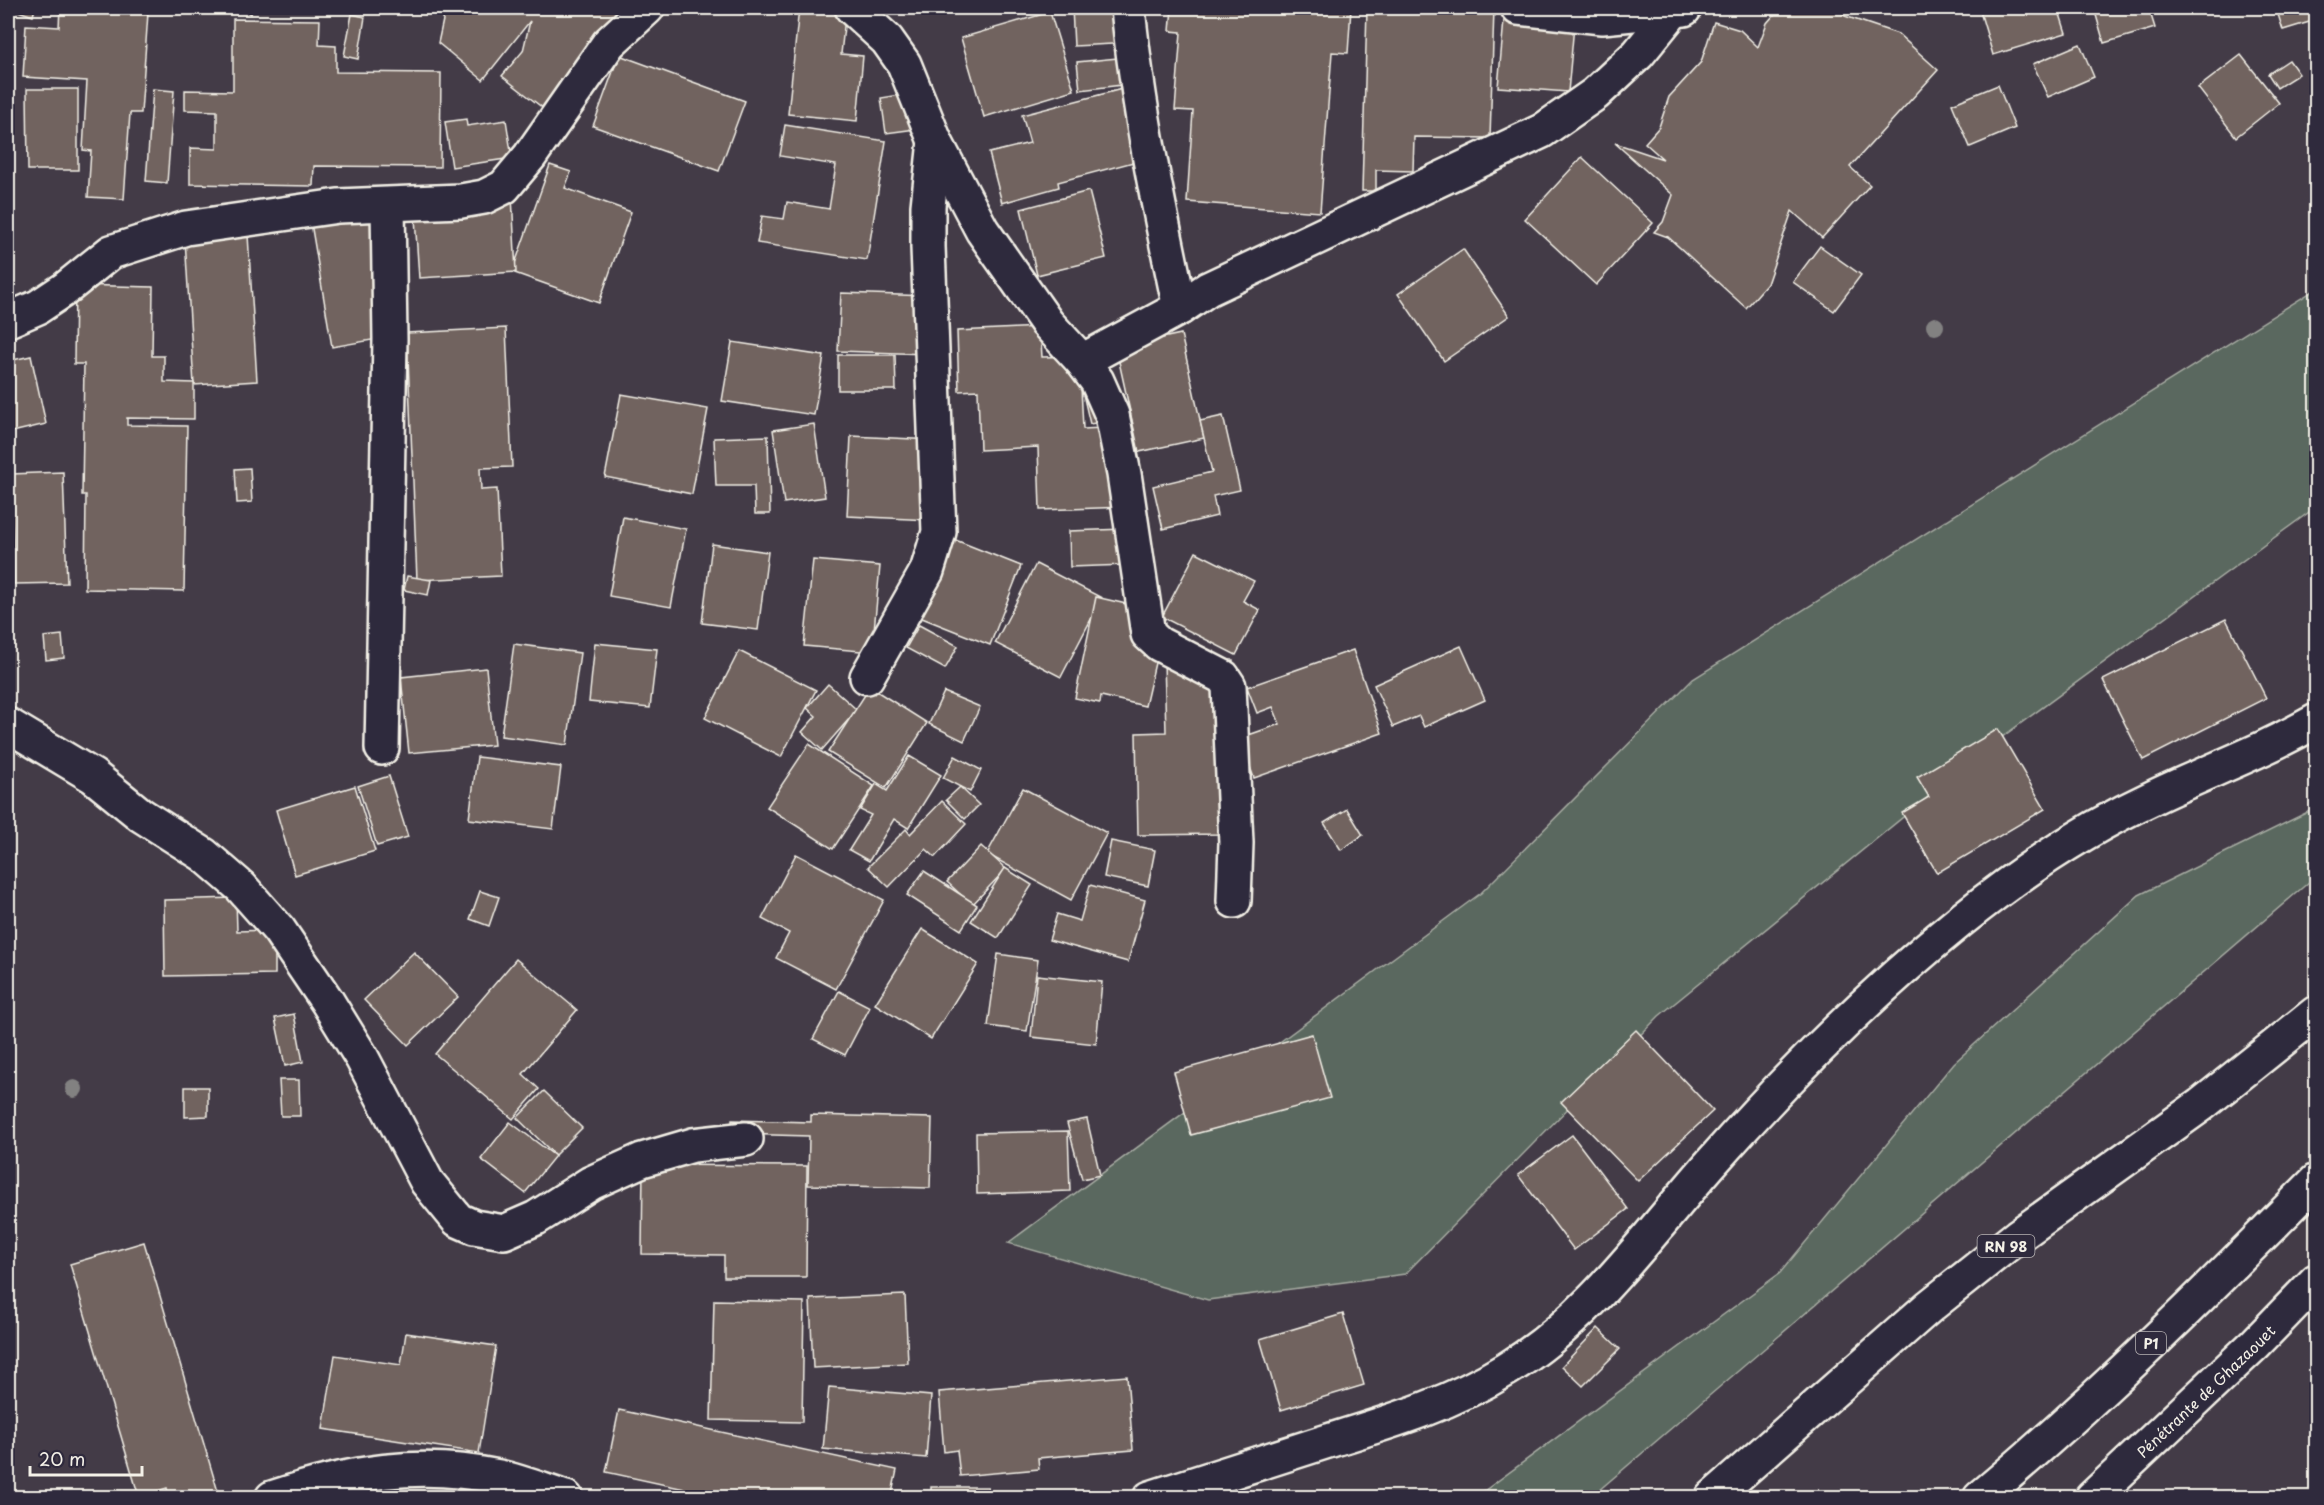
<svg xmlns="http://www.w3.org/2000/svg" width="2324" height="1505" font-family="'Playpen Sans',sans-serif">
  <rect width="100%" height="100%" fill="#433b47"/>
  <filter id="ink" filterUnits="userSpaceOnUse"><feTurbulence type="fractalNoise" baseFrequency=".0167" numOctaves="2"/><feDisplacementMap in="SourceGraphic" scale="12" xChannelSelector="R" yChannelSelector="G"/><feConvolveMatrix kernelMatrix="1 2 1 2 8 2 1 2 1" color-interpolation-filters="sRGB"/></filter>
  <g filter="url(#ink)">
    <g fill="#5a685e" stroke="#a7aca3" stroke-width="1.5">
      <path d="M2316,289V507L1994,743L1659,1016L1405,1274L1208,1300L1008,1243L1481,893L1693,679Z"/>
      <path d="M2316,808V876L1591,1497H1476L1780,1273L1954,1063L2139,895Z"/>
    </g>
    <g fill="#71635f" stroke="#f4f1e8" stroke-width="1.5">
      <path d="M9,8H35L33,16Z"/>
      <path d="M60,8L148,13L141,113H130L124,199L88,197L91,151L83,150L87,81L23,77L26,25L59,27Z"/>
      <path d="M236,8H253L251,14Z"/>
      <path d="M432,8H633L548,112L502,76L523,51L530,21L483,80L438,43L445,11Z"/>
      <path d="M799,8H846L841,54L863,56L857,121L788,114Z"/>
      <path d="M1072,8H1130L1132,43L1074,46Z"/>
      <path d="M1172,8H1351L1348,53L1332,52L1320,212L1187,202L1193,111L1175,110L1181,32L1170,31Z"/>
      <path d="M1367,8H1494L1490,138L1414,137L1413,171L1376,170V191H1362Z"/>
      <path d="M1780,8H1831L1839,10L1845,16L1898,34L1938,70L1850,167L1870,185L1822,238L1792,211L1767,284L1746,308L1668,237L1654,232L1663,222L1673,195L1615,143L1663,159L1645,143L1659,127L1669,97L1701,62L1714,22L1740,30L1758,47L1767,23Z"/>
      <path d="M1979,8H2058L2066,33L1993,55Z"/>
      <path d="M2094,8H2166L2150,12L2155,28L2104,43Z"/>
      <path d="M2276,8H2312L2316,20L2283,30Z"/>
      <path d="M1505,9L1575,14L1568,92L1498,87Z"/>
      <path d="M1050,12L1074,90L984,117L961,38Z"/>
      <path d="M352,14L365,17L358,59L344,56Z"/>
      <path d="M233,19L320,20L319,45L336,46V72L441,73L440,167L314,166L313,186L190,184V148L217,149V111L185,110V90L233,91Z"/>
      <path d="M2080,44L2094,77L2048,97L2033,64Z"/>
      <path d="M619,55L745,101L719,171L593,126Z"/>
      <path d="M2241,55L2279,103L2236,137L2198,88Z"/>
      <path d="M1128,57L1130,84L1080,90L1077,62Z"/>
      <path d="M2289,60L2299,74L2277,88L2268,74Z"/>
      <path d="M1998,85L2015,128L1970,147L1952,104Z"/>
      <path d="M27,89H78V170H28Z"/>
      <path d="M153,89L174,91L167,183L146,181Z"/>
      <path d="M1122,89L1141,160L1058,182L1059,187L1002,203L989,153L1030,143L1022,115Z"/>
      <path d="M918,92L923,128L886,133L881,98Z"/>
      <path d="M466,119L467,126L506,120L512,158L452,167L445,122Z"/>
      <path d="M785,125L886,141L867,260L757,243L762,216L784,219L787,202L829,209L836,165L780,156Z"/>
      <path d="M1582,157L1653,223L1596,285L1525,219Z"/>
      <path d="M550,165L571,172L565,188L631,212L599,303L512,272Z"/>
      <path d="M1089,191L1106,258L1037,275L1021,209Z"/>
      <path d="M512,196L516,272L419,278L414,202Z"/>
      <path d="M373,213L395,336L332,347L311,223Z"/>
      <path d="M248,235L257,381L194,385L185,239Z"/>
      <path d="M1820,246L1861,275L1834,311L1793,282Z"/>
      <path d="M1463,249L1509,316L1444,361L1398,294Z"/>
      <path d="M75,285L153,287L152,356H164V382L194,383V419L127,418V425L187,426L184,591L85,589L86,495H82L84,364H74Z"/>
      <path d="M841,293L929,296L927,354L838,351Z"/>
      <path d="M1040,327L1042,357L1087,356L1081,387L1083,429L1123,427L1127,507L1040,510L1038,447L980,450L978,390L959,391L957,331Z"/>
      <path d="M506,328L512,467L480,468L481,490L497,489L501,576L417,580L407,333Z"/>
      <path d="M1181,334L1204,438L1139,452L1116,348Z"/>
      <path d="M732,342L824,356L814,415L722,401Z"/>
      <path d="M838,355H895L896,390H838Z"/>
      <path d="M31,356L46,424L8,433V361Z"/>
      <path d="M1106,389L1112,420L1090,424L1083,394Z"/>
      <path d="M621,394L708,409L692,494L605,477Z"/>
      <path d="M1223,416L1240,490L1213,496L1217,516L1163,529L1153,486L1212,472L1200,421Z"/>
      <path d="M814,424L825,497L784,503L773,430Z"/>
      <path d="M768,436L770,514H755L754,486H716L714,438Z"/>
      <path d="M851,436L934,440L930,520L847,516Z"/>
      <path d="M250,468L252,502L237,503L235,469Z"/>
      <path d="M63,472L67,583L14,584L11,474Z"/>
      <path d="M623,517L686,529L671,607L609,596Z"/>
      <path d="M1125,529L1127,565L1070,567L1069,531Z"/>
      <path d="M953,539L1021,566L990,645L922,618Z"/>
      <path d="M712,544L768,552L758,630L702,623Z"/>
      <path d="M1196,552L1254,581L1243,601L1260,610L1236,655L1162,617Z"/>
      <path d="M813,560L880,566L872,652L804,646Z"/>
      <path d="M1036,564L1102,598L1061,677L995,643Z"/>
      <path d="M407,576L431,580L428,595L404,590Z"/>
      <path d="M1096,597L1139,607L1161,637L1145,706L1101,696L1100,703L1075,698Z"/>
      <path d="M2226,619L2266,698L2143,760L2103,680Z"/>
      <path d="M919,625L958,646L945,669L906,648Z"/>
      <path d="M62,635L64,658L46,660L44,637Z"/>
      <path d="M595,643L657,649L650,708L589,702Z"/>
      <path d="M514,644L580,653L567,745L501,736Z"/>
      <path d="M1461,646L1485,700L1424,727L1419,716L1393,727L1374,685Z"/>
      <path d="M1353,650L1382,733L1254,778L1240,738L1280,724L1273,707L1257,713L1247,687Z"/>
      <path d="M739,651L816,690L781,757L705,718Z"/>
      <path d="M1233,660L1234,730L1224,834L1138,835L1136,733L1166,732L1164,661Z"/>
      <path d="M486,668L494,745L409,753L401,677Z"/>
      <path d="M828,684L857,710L822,750L802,732L816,716L807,708Z"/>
      <path d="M870,687L927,723L886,788L828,752Z"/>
      <path d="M944,692L980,707L964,741L929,724Z"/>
      <path d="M1998,729L2045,809L1937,873L1902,813L1929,797L1917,777Z"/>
      <path d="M809,744L874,786L833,849L767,807Z"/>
      <path d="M909,756L941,775L908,828L894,819L869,861L849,850L871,815L860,810L876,784L887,791Z"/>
      <path d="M955,756L981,770L970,792L943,778Z"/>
      <path d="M477,757L561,767L553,829L469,819Z"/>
      <path d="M389,776L408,837L377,846L358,786Z"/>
      <path d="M355,786L375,851L295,875L276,810Z"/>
      <path d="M960,787L979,805L965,819L946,800Z"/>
      <path d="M1023,788L1107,833L1071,900L987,854Z"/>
      <path d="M942,801L966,824L935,857L926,849L889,887L868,867L906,829L910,834Z"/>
      <path d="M1347,809L1363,835L1341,850L1324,823Z"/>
      <path d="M1111,841L1155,850L1148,886L1104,877Z"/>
      <path d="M981,846L1006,869L972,905L947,882Z"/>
      <path d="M796,854L884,900L836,989L776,958L789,933L762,919Z"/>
      <path d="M1005,868L1032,885L998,938L971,921Z"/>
      <path d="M924,871L977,905L961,930L907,895Z"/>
      <path d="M1090,885L1145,900L1128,962L1049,940L1057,914L1080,921Z"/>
      <path d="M480,891L499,897L489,926L470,919Z"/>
      <path d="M236,898L237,931L275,930V974L165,976L164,900Z"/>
      <path d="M922,929L978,964L931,1039L875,1004Z"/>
      <path d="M414,952L458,997L408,1045L364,1000Z"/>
      <path d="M998,954L1038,960L1027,1031L988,1026Z"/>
      <path d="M516,959L577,1010L523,1074L539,1089L513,1119L435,1054Z"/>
      <path d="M1037,975L1102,982L1096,1044L1031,1037Z"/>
      <path d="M839,991L870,1007L845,1055L813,1039Z"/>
      <path d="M294,1014L303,1062L285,1066L275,1018Z"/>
      <path d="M1636,1030L1713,1111L1638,1181L1561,1102Z"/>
      <path d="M1312,1034L1330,1098L1191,1135L1174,1072Z"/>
      <path d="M279,1080H299L300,1116H281Z"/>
      <path d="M185,1087H208V1116L185,1117Z"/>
      <path d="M544,1091L582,1128L555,1155L517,1118Z"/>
      <path d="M811,1115L932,1118L930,1188L808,1185L809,1136L732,1134V1120L811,1122Z"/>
      <path d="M1087,1119L1100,1175L1082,1179L1067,1123Z"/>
      <path d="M510,1122L555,1156L525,1193L481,1159Z"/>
      <path d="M1068,1131L1070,1191L977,1194L976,1133Z"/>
      <path d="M1572,1135L1628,1209L1574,1250L1518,1175Z"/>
      <path d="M643,1165L807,1166L806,1277H724V1255L642,1254Z"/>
      <path d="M144,1242L219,1495L209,1498H169L167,1488L139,1497L70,1264Z"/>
      <path d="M905,1295L908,1363L813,1368L810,1299Z"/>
      <path d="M714,1300L804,1302L802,1422L711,1420Z"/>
      <path d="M1343,1314L1364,1385L1281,1410L1260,1339Z"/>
      <path d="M1598,1328L1620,1349L1583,1386L1562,1366Z"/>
      <path d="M406,1333L496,1346L479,1453L323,1429L335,1355L401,1365Z"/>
      <path d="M1127,1376L1133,1450L1038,1458L1039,1469L960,1476L957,1450L944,1452L939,1392Z"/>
      <path d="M829,1387L931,1396L926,1458L823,1449Z"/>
      <path d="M619,1410L897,1470L891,1498H786L760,1492L759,1498H726L606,1472Z"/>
      <rect x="931" y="1487" width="57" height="11"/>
    </g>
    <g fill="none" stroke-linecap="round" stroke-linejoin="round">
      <defs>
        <g id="minor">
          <path d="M852,8L887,40L904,64L935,141L982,230L1047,323L1082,361L1097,381L1112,415L1124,474L1148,634L1159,644L1223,677L1229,686L1236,843L1234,901"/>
          <path d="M1128,8C1138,109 1159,208 1180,308"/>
          <path d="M1518,8L1602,17L1684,9"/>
          <path d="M8,320L38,307L65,289L111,252L186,228L338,206L461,201L484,197L504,187L530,156L609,43L647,8"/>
          <path d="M1082,361L1180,308L1208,289L1542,131L1595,94L1638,54L1673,11"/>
          <path d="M867,677L927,571L939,532L928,247V206L935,141"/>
          <path d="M8,725L93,776L141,815L204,855L241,887L279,930L327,1001L362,1058L427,1182L458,1220L474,1227L504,1232L536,1218L591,1183L642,1160L693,1145L746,1139"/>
          <path d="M382,748L390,339L388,205"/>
          <path d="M272,1498C349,1472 419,1460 499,1477C522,1482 544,1491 566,1498"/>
          <path d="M1150,1498C1209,1479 1268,1460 1328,1441C1390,1422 1451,1404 1507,1369C1592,1317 1648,1234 1713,1161C1789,1075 1871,993 1960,921C2019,873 2085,829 2154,797C2208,771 2264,751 2316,721"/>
        </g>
        <path id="major" d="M1712,1498L1930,1306L2018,1236L2201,1105L2316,1013"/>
        <g id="highway">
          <path d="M1980,1498C2099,1399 2208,1290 2316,1181"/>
          <path id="s1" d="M2092,1498L2255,1344L2316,1281"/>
        </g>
      </defs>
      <use href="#minor" stroke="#f4f1e8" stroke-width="38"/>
      <use href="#major" stroke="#f4f1e8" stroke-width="38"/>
      <use href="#highway" stroke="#f4f1e8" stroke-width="38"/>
      <use href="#minor" stroke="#2f2a3d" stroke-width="33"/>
      <use href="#major" stroke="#2f2a3d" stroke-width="33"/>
      <use href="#highway" stroke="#2f2a3d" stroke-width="33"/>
    </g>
    <g fill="#828181">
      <circle cx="1935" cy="326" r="9"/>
      <circle cx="74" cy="1089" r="9"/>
    </g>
  </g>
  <g text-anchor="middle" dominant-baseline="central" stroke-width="6" stroke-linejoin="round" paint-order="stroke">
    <g fill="#2f2a3d" stroke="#b9b5b5" stroke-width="1.5">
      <rect x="1977.5" y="1235" width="57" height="22" rx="4.5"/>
      <rect x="2136" y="1332" width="30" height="22" rx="4.5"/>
    </g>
    <g font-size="14" font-weight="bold" fill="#f4f1e8">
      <text x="2006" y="1246">RN 98</text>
      <text x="2151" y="1343">P1</text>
    </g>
    <g font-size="15" fill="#f4f1e8" stroke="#2f2a3d">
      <text stroke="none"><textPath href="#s1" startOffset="156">Pénétrante de Ghazaouet</textPath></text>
    </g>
  </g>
  <rect width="2324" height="1505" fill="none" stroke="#2f2a3d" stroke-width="30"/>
  <rect x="15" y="15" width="2294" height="1475" fill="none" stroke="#f4f1e8" stroke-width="2" filter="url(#ink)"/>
  <path d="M30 1466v9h112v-9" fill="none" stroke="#f4f1e8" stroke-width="3"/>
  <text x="39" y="1466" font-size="18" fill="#f4f1e8" stroke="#2f2a3d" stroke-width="4.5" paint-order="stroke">20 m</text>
</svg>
